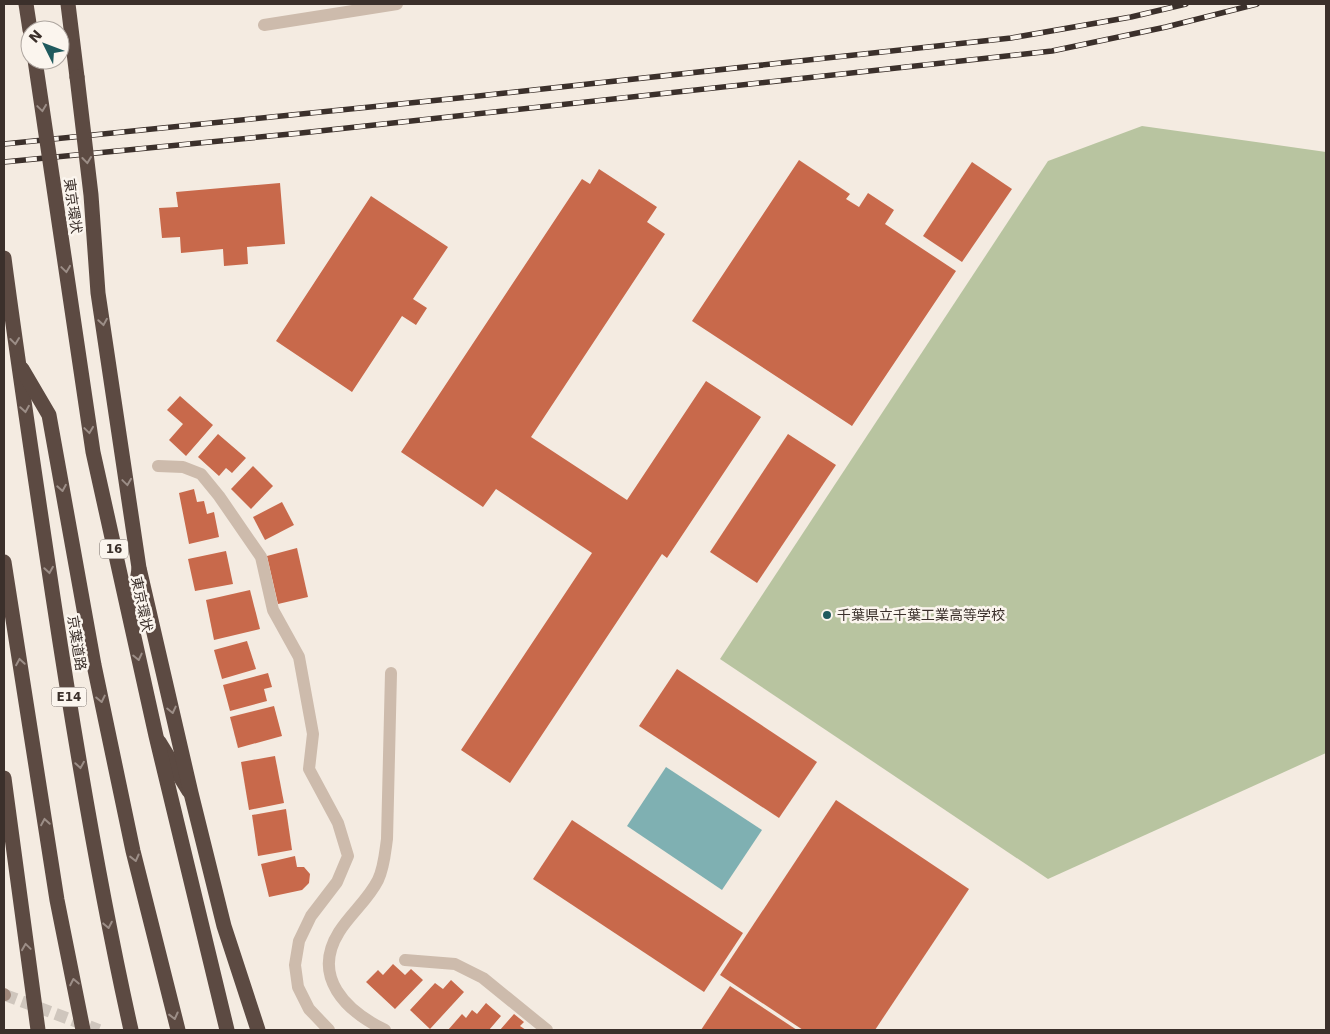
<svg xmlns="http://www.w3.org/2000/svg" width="1330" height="1034" font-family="'DejaVu Sans','Noto Sans JP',sans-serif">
  <rect width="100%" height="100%" fill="#f4ebe1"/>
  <path fill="#b8c4a0" d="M1142,126L1326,152V753L1048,879L720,659L1048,161Z"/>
  <path fill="#7fb0b2" d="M666,767L762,830L722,890L627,826Z"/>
  <g fill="#c8694b">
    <path d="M799,160L850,194L846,199L859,207L868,193L894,210L885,224L956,271L852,426L692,321Z"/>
    <path d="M972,162L1012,189L962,262L923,236Z"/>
    <path d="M599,169L657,207L647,222L665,234L531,437L627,500L706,381L761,417L667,558L662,554L510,783L461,750L592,553L496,489L483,507L401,452L582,179L590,184Z"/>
    <path d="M280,183L285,244L247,247L248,264L224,266L223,249L181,253L180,237L162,238L159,208L178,207L176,192Z"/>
    <path d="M371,196L448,247L413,299L427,308L416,325L402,316L352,392L276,341Z"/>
    <path d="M180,396L213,425L186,456L169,440L183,424L167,410Z"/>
    <path d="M218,434L246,458L232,473L226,468L219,476L198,457Z"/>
    <path d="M788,434L836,465L757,583L710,552Z"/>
    <path d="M253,466L273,486L251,509L231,489Z"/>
    <path d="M194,489L197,502L204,501L207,514L214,512L219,537L189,544L179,493Z"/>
    <path d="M282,502L294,525L265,540L253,517Z"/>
    <path d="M297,548L308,597L278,604L267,556Z"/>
    <path d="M226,551L233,584L195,591L188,559Z"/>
    <path d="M250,590L260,629L214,640L206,600Z"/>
    <path d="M247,641L256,669L222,679L214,650Z"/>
    <path d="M677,669L817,762L779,818L639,726Z"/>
    <path d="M268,673L272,687L264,689L267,701L230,711L223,685Z"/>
    <path d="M274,706L282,736L238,748L230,717Z"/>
    <path d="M275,756L284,803L249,810L241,762Z"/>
    <path d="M836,800L969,889L875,1030H803L720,975Z"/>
    <path d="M286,809L292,850L258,856L252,815Z"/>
    <path d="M572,820L743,933L704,992L533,879Z"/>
    <path d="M295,856L297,867H304L310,874L309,883L302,890L269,897L261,864Z"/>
    <path d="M393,964L405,975L411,969L423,980L395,1009L366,982L378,970L383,975Z"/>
    <path d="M451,980L464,992L430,1029L410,1010L435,983L443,989Z"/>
    <path d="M730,986L797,1030H701Z"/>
    <path d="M486,1003L501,1016L489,1030H448L462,1014L466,1018L472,1010L477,1014Z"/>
    <path d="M514,1014L524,1022L520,1026L526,1030H500Z"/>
  </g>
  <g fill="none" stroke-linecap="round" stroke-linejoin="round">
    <path stroke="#cfc6bd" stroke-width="12" stroke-dasharray="12 6" stroke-linecap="butt" d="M5,995L99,1030"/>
    <g stroke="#cdbbac" stroke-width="12">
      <path d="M405,960L455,964L483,978L547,1030"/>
      <path d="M385,1030C346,1011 311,977 339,932C351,913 368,900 378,880C384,868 385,853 387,839L391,673"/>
    </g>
    <g stroke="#cdbbac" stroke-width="12">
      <path d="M264,25L397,4"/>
      <path d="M158,466L183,467L201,474L219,496L261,557L273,610L299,657L313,734L309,769L338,823L348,856L337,882L311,916L299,941L295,965L298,987L309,1009L329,1030"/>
    </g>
    <path stroke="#a18a7d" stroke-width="12" d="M4,994L5,995"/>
    <g stroke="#5c4a42" stroke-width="15">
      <path d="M26,4L30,30"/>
      <path d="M68,4L77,77"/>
      <path d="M4,258C19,371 36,484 53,597C75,742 99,887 131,1030"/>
      <path d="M22,369L49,415L94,665L133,851L178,1030"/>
      <path d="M131,620L139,569"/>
      <path d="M159,742L189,791"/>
    </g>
    <defs>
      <g id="rail">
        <path d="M4,144L469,97L1011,38L1131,17L1186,4"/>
        <path d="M4,162L301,133L1052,51L1166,27L1257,4"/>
      </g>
    </defs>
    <use href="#rail" stroke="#3b302b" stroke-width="5.5"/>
    <use href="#rail" stroke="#fbf5ee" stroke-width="4" stroke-dasharray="11" stroke-linecap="butt"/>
    <g stroke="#5c4a42" stroke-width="15">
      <path d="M35,60L93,452L156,736L227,1030"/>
      <path d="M77,77L91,195L98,293L139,568L191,793L224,926L258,1030"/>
      <path d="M4,562L57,900L83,1030"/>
      <path d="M4,778L38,1030"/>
    </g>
  </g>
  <defs><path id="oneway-chevron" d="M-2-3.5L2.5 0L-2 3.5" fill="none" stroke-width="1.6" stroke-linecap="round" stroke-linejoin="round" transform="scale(1.25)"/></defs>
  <g stroke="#9c8e87">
    <use href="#oneway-chevron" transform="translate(42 108) rotate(82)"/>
    <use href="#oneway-chevron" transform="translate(87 160) rotate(83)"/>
    <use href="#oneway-chevron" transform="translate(66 269) rotate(82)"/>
    <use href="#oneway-chevron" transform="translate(103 322) rotate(81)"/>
    <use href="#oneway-chevron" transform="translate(15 341) rotate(83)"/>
    <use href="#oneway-chevron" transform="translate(25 409) rotate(81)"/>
    <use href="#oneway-chevron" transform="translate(89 430) rotate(82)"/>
    <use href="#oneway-chevron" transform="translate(127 482) rotate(82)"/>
    <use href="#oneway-chevron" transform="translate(62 488) rotate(80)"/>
    <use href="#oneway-chevron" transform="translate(49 570) rotate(81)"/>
    <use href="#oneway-chevron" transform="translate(138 657) rotate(77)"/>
    <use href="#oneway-chevron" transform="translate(20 662) rotate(-99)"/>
    <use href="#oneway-chevron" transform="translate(101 699) rotate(78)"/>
    <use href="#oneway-chevron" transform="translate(172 710) rotate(77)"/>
    <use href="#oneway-chevron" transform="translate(80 765) rotate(81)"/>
    <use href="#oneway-chevron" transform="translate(45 822) rotate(-99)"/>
    <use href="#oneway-chevron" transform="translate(135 858) rotate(76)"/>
    <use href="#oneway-chevron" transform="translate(108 925) rotate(79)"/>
    <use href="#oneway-chevron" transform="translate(26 947) rotate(-98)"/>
    <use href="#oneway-chevron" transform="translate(74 982) rotate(-101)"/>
    <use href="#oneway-chevron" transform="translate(174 1016) rotate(76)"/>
  </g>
  <circle fill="#1f5a5e" stroke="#fbf5ee" stroke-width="2" cx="827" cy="615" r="5"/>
  <g text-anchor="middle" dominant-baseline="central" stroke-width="5" stroke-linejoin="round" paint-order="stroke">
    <g fill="#fbf5ee" stroke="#756b66" stroke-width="1">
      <rect x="100" y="539.5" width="28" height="19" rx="4"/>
      <rect x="51.5" y="687.5" width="35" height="19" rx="4"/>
    </g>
    <g font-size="12" font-weight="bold" fill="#3b302b">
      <text x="114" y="549">16</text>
      <text x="69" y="697">E14</text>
    </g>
    <g font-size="14" fill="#3b302b" stroke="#fbf5ee">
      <text transform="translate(73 206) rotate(82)">東京環状</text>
      <text transform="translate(142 604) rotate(78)">東京環状</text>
      <text transform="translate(77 643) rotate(81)">京葉道路</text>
    </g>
    <g font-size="14" fill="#3b302b" stroke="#fbf5ee" text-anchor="start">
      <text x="837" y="615">千葉県立千葉工業高等学校</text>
    </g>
  </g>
  <rect width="1330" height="1034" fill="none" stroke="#3b302b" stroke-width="10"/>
  <g transform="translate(45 45) rotate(312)"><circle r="24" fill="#fbf5ee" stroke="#aea6a0"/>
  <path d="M0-4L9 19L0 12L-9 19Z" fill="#1f5a5e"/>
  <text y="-8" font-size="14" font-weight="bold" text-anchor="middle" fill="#3b302b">N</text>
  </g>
</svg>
